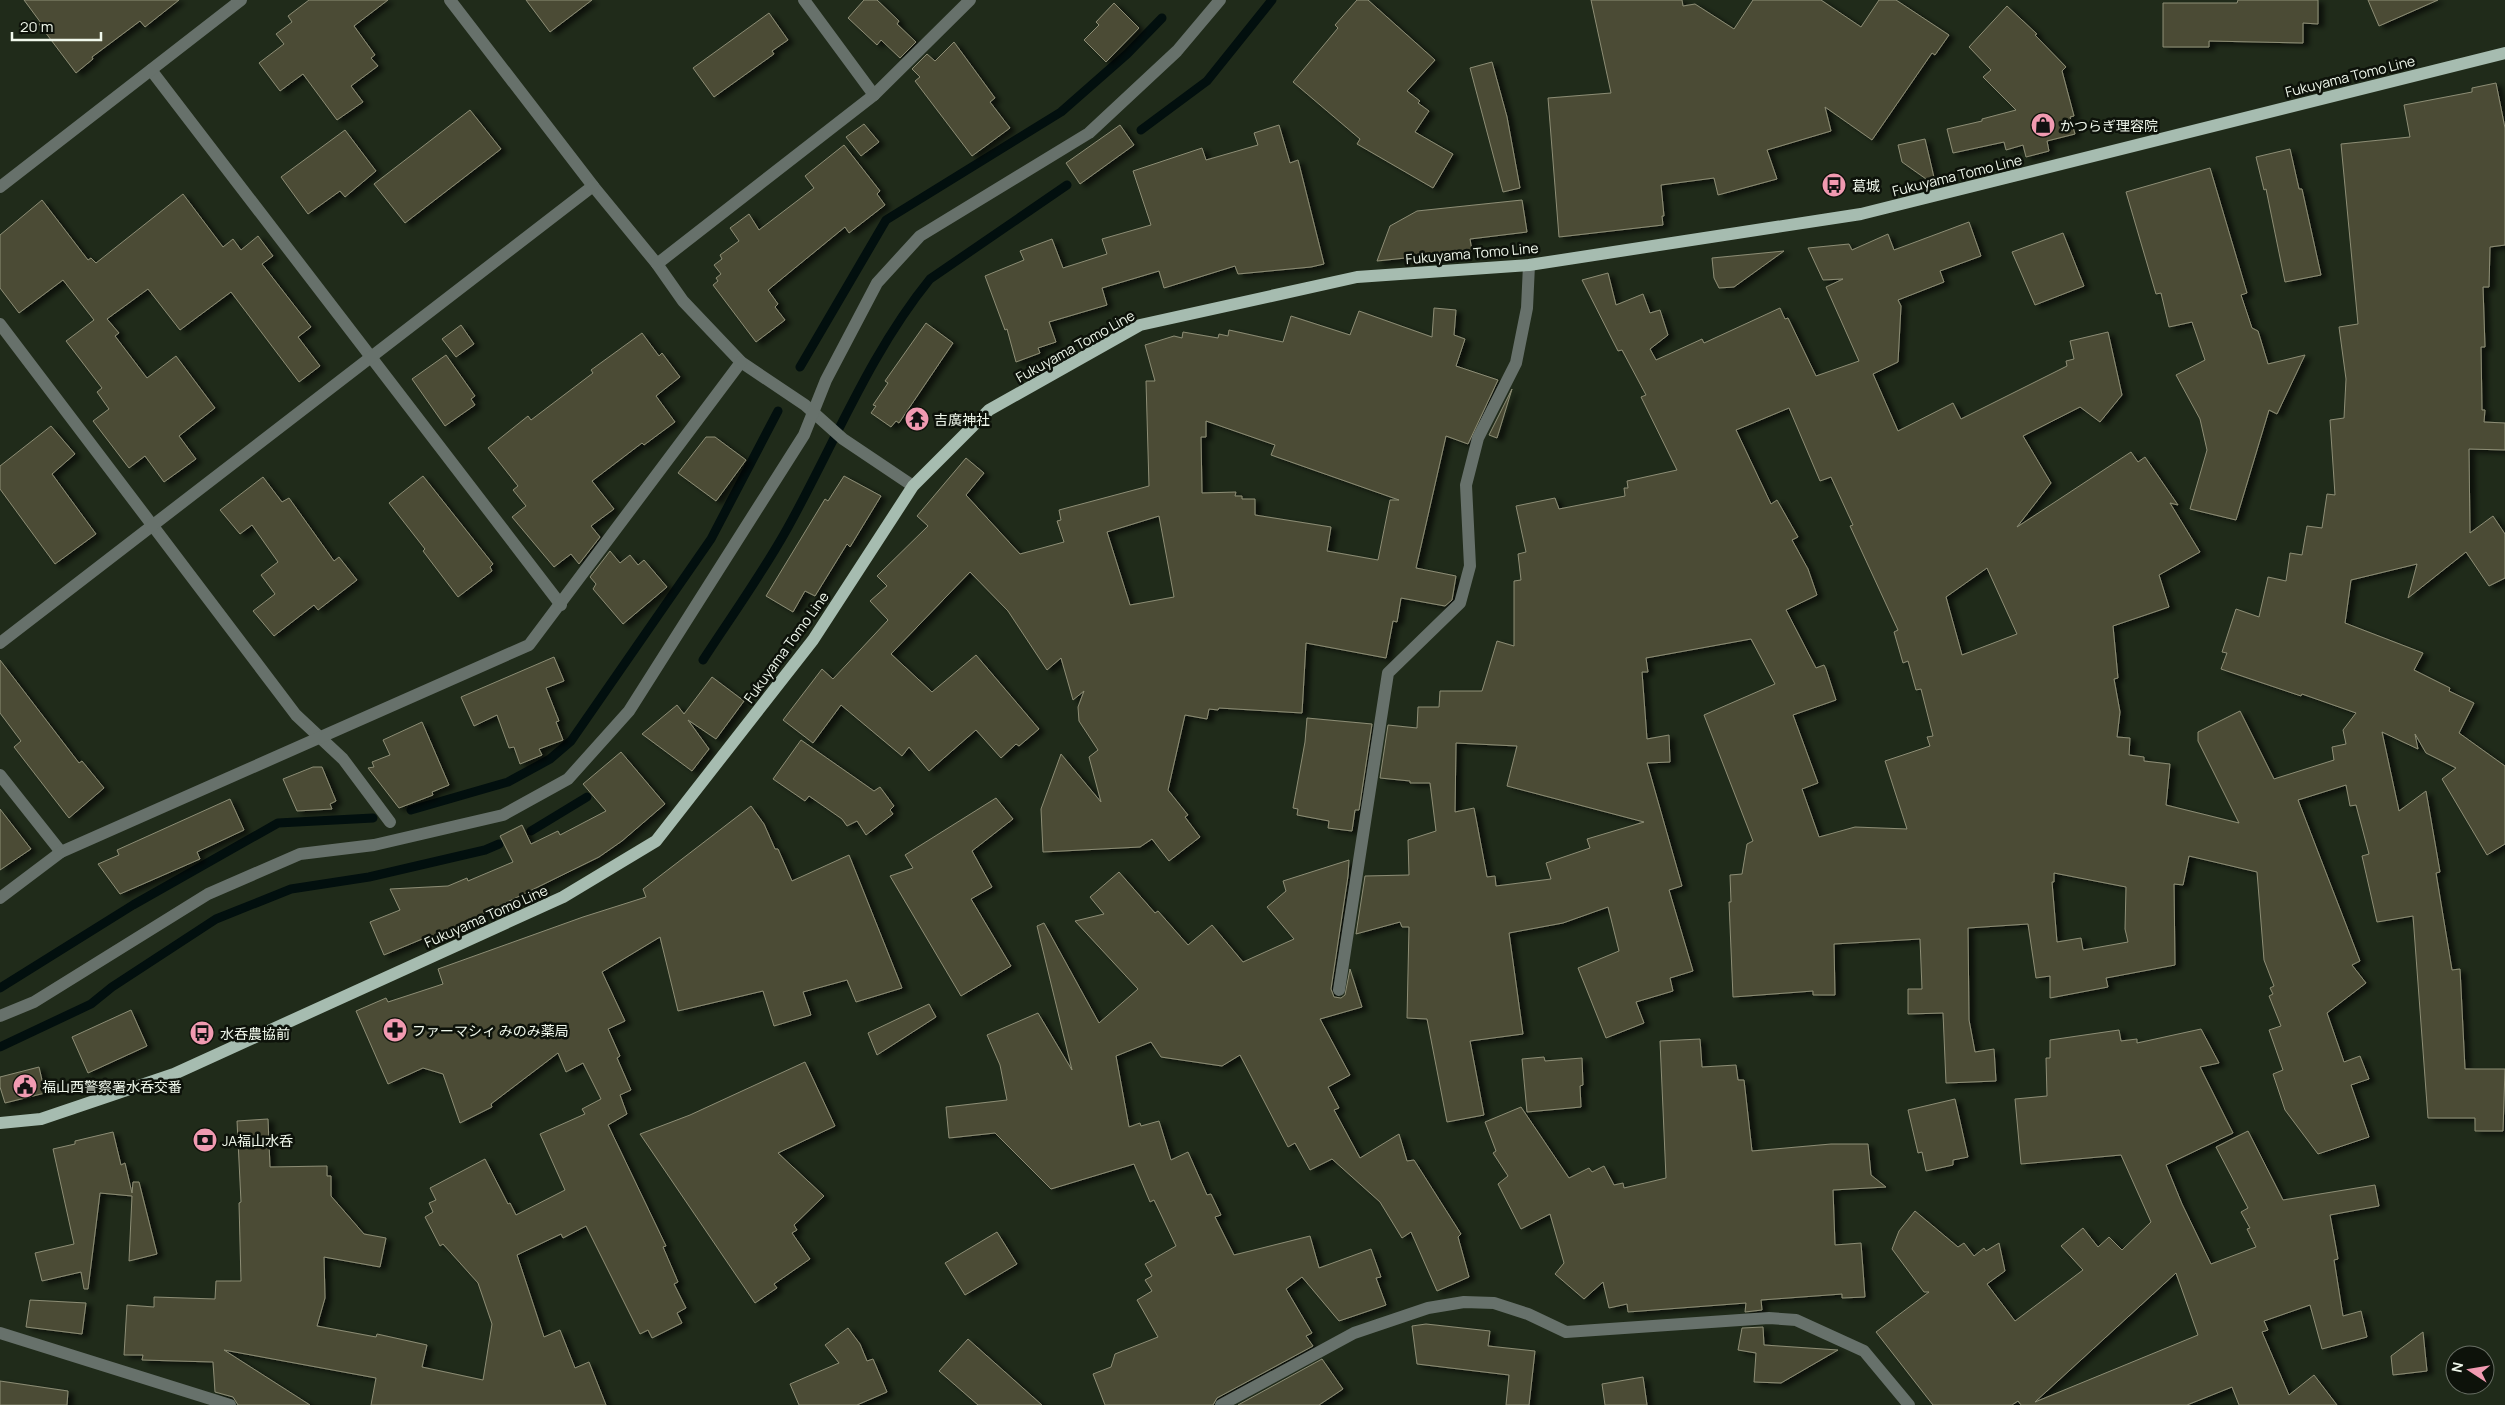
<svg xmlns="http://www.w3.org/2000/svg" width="2505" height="1405" font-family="Manrope,'Noto Sans JP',sans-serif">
  <defs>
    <filter id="shadow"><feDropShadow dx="5.5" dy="3" stdDeviation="2.5" flood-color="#0009"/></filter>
  </defs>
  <rect width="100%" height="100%" fill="#202b1a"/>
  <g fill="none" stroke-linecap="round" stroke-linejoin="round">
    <g stroke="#020f0e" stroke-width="9">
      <path d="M1141,130L1207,81L1272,0"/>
      <path d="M800,367L886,220L1061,112L1127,54L1162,18"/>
      <path d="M703,660C731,617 762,574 787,529C834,445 869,354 930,279L1067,185"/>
      <path d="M411,810L508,782L550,759L571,741L711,539L778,411"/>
      <path d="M531,831L587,797"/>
      <path d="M0,988L133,905L278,823L373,818"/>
      <path d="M0,1047L91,1004L112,987L216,919L291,889L369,877L485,850L499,844"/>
    </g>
  </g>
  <g fill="#4b4c36" stroke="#8d8d75" fill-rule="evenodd" filter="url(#shadow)">
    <path d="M24,0H179L145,27L140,21L92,57L93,59L76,73L39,24L41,23Z"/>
    <path d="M309,0H388L354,26L375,55L371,58L378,66L351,86L363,102L337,120L303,74L280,91L259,63L284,44L276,34L292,22L288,16Z"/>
    <path d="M526,0H592L550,32Z"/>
    <path d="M864,0H877L899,21L897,24L916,42L900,58L881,40L877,45L848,18Z"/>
    <path d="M1357,0H1368L1435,60L1407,91L1420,101L1418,103L1429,111L1415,132L1453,154L1433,188L1357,144L1360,139L1293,82L1338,28L1335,25Z"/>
    <path d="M1591,0H1682L1683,6L1695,4L1734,29L1753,0H1821L1861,27L1879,0H1896L1949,35L1935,55L1932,53L1872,140L1825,107L1831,131L1767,150L1777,179L1718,195L1714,178L1661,185L1664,216H1662L1663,225L1559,237L1548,98L1611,93Z"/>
    <path d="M2238,0H2318V24L2303,23V43L2209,41V47H2163V3H2237Z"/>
    <path d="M2368,0H2438L2379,26Z"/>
    <path d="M1114,3L1139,28L1106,62L1084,40L1099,25L1096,22Z"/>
    <path d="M2007,6L2037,34L2035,35L2066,67L2062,71L2074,116L2070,117L2075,134L2047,141L2049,151L2026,157L2023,145L2006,150L2004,142L1953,153L1947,129L1982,121V119L2016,110L1983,77L1991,70L1969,47Z"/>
    <path d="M769,13L788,40L772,51L774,54L714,97L693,68Z"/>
    <path d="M954,42L995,98L990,102L1010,128L972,156L915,81L920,77L912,69L927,54L935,61Z"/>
    <path d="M1492,62L1507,117L1520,188L1503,192L1470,68Z"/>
    <path d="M2496,83L2505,128V245L2490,247L2489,287H2483L2485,347H2481L2482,410H2485L2484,422L2505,423V450L2469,449L2470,533L2493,516L2505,534V578L2489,586L2466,552L2408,598L2417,564L2351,580L2345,623L2423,653L2414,670L2450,688L2449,691L2474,703L2459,733L2505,766V844L2487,855L2442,779L2456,768L2426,753L2415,734L2418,749L2382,732L2399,811L2426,791L2440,872L2436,873L2452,970L2460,969L2465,1069H2505L2503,1131H2475V1118H2428L2413,916L2377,922L2362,856L2369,854L2356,805L2350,806L2346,785L2298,800L2360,961L2352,965L2366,983L2327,1013L2344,1062L2360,1056L2369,1079L2351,1085L2369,1137L2318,1154L2285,1110L2273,1074L2283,1070L2269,1030L2281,1026L2269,996L2273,994L2270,988L2274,986L2264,960L2257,872L2189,856L2183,885L2174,884L2175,965L2106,978L2108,987L2050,998V976L2036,978L2028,924L1968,928L1969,1020L1975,1052L1994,1049L1996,1081L1946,1083L1943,1013L1908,1014V989H1922L1920,939L1834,944L1835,995H1813V991L1733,997L1729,902H1731L1730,875L1742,874L1747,844L1753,841L1704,715L1775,684L1751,639L1646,658L1648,672H1642L1647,739L1669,735L1670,762L1647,763L1682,886L1669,890L1693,971L1670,978L1673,991L1636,1002L1644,1023L1606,1038L1578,968L1619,951L1608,907L1563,923L1509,933L1523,1034L1470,1041L1484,1115L1447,1122L1427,1019L1407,1018L1409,927H1402L1400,922L1356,934L1365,876L1409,875L1408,840L1436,831L1430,783H1410V781L1380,778L1388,725L1417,728L1418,707H1439L1440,691H1482L1497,641L1514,646V581L1521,580L1518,554L1526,552L1516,506L1555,498L1559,509L1625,496L1624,488H1628L1627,481L1677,470L1641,397L1646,395L1622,350L1618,351L1582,280L1608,273L1616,305L1643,294L1650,313L1660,310L1668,335L1650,349L1656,360L1702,339L1704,343L1780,308L1785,319L1788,318L1816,376L1859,361L1826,287L1843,279L1823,280L1808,248L1849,244L1852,250L1888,234L1894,250L1969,222L1981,256L1940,271L1944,282L1898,300L1901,306L1898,362L1873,374L1898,431L1953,403L1961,419L2067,366L2066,361L2074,359L2070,341L2108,332L2122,395L2100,422L2080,407L2023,436L2051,483L2017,527L2131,452L2138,462L2145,457L2178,505L2170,503L2200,552L2159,575L2169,607L2113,626L2118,678L2114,679L2120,712L2117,737L2130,738L2129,755L2144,757V761L2170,764L2166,805L2239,823L2198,741V732L2240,711L2274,779L2334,760L2332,747L2346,744L2343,730L2356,713L2302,694L2301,696L2221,669L2227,653L2222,652L2236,609L2259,617L2268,577L2286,581L2290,553L2302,555L2307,526L2322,528L2327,494L2335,495L2330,420L2344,418L2346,379L2339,327L2358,324L2341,144L2410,137L2404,105L2472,92V88ZM1789,408L1820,481L1831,477L1853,525L1850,526L1898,630L1894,632L1903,663L1908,661L1916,690L1921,689L1933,736L1927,737L1930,746L1885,761L1907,829L1855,827L1819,837L1802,789L1818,783L1793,715L1836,700L1826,669L1824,665L1816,668L1786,610L1817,595L1808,569L1792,540L1798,537L1777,500L1771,504L1736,430ZM1987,568L2017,634L1962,655L1946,597ZM1456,743L1517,746L1507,786L1644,822L1587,839L1590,848L1546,863L1551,879L1496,886L1495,876L1487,877L1474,808L1455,812ZM2054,873L2126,887L2125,929L2128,942L2083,950L2081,938L2057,942L2052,882H2054Z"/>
    <path d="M470,110L501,149L405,223L374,184Z"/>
    <path d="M864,124L879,142L861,156L846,137Z"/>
    <path d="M1120,125L1134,145L1080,184L1066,163Z"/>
    <path d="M1279,125L1290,163L1298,160L1324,264L1311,267L1238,274L1235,266L1164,288L1159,271L1102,288L1107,305L1049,322L1056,342L1038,348L1040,353L1016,362L1007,329L1005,330L985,276L1024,260L1020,251L1052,239L1063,268L1107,254L1102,239L1151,225L1133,171L1202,148L1206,160L1258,145L1254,133Z"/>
    <path d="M345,130L376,171L345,197L340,191L308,214L281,177Z"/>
    <path d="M1925,139L1936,186L1902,162L1898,145Z"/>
    <path d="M844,145L880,191L877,194L885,205L849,233L845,227L768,290L778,304L775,307L785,320L756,342L713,285L718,281L716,278L721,274L714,265L722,259L720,255L739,241L730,228L749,214L759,230L814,188L805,176Z"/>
    <path d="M2290,149L2299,189H2302L2321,275L2285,282L2266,189L2264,190L2256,157Z"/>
    <path d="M2210,168L2247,293L2241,295L2252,328L2258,331L2268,364L2305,355L2277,414L2269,410L2236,520L2190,509L2207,450L2200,419L2176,375L2205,360L2192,322L2169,327L2161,293L2156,294L2126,192Z"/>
    <path d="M183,194L223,247L233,239L241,250L258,236L273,256L262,264L311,327L298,337L320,366L299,382L231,292L180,330L148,289L107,319L119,333L115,336L147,378L176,356L215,408L179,436L196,459L164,482L145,456L129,468L93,421L109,409L97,392L102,388L66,341L94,320L63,280L19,313L0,288V235L42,200L88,260L91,258L96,263Z"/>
    <path d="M1522,200L1527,232L1470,239L1472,251L1377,261L1390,226L1417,211Z"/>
    <path d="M2063,233L2084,286L2035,305L2012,252Z"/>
    <path d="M1784,251L1734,287L1719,288L1714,278L1712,258Z"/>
    <path d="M1434,308L1456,310L1454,335L1465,339L1456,366L1498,380L1468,444L1446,436L1416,568L1456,576L1452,600L1445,606L1401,598L1397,622L1393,621L1386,658L1306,643L1302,713L1219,708L1218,710L1209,709L1207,719L1185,715L1168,790L1188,815L1185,817L1200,837L1169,861L1152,839L1140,847L1043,852L1041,809L1061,754L1101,802L1089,757L1098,750L1079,721L1078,707L1084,691L1073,700L1061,658L1047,670L1008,611L970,572L891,654L932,692L976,655L1039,729L1019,746L1016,744L1001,758L976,730L929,771L909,747L902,756L841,705L813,743L783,720L822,669L833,679L888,620L870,601L887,586L877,576L928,526L917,516L966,458L984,473L966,495L1020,554L1064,542L1057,521L1061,520L1059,510L1149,486L1146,381H1155L1145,345L1174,336L1182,338L1183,332L1218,338L1219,334L1228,336L1229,330L1283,342L1291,316L1350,335L1359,311L1432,337ZM1206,421L1275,445L1271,455L1399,500H1390L1378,560L1327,551L1331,527L1255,515V499H1242V496H1235L1236,492L1202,493L1201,437H1206ZM1159,516L1174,597L1130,605L1107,532Z"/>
    <path d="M926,323L953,343L899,423L896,421L891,427L871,413L876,406L873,405L888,383L885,381Z"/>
    <path d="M461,325L474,344L456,357L442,339Z"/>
    <path d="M642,333L659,356L662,353L680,377L656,396L675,422L644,445L642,443L592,481L614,509L591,526L600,537L579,564L571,554L554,567L512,517L526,506L513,490L518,486L488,448L528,416L531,420L593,373L591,370Z"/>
    <path d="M446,355L475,396L471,399L475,405L445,426L412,379Z"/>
    <path d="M1512,389L1497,438L1489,435Z"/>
    <path d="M51,426L75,454L52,474L96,534L55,564L0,489V466Z"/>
    <path d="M706,437H715L746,460L716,501L678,473Z"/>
    <path d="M423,476L493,564L490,567L492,571L458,597L423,551L425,549L389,503Z"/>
    <path d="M844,476L881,496L850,547L847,544L815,596L805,591L793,612L766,596L825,499L828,501Z"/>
    <path d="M263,477L282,502L289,498L334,561L339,557L357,580L318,610L314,605L274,636L253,611L275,594L261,575L278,562L252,525L240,534L220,510Z"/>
    <path d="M610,551L620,563L630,555L638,565L644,560L667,587L623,624L593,589L596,584L590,577Z"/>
    <path d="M554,657L564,681L546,688L559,721L556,722L563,740L539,749L542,755L520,764L514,747L509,748L497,715L474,726L461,697Z"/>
    <path d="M0,660L79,763L82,761L104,788L69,818L14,747L21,741L0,713Z"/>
    <path d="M712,677L744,701L716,739L688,720L709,749L692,771L642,734L677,705L684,714Z"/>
    <path d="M1307,718L1372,724L1359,810H1355L1352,831L1328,828L1329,821L1297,815L1298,809L1293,808L1305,742Z"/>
    <path d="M422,722L449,785L432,792L433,795L399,808L368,768L374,767L372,762L390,755L383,740Z"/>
    <path d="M801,740L874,791L880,787L894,806L890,810L893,814L866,835L857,821L847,826L842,819L809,796L805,801L773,779Z"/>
    <path d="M621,752L665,804L622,841L599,857L428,941L427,937L384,955L370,922L400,910L390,889L448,886L467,878L468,881L513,862L500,836L522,825L531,844L558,831L560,835L606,811L583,784Z"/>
    <path d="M313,767H322L336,801L330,804L332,809L297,811L283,779Z"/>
    <path d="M996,798L1013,819L972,851L992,887L971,899L1011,966L961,996L890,876L913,868L905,855Z"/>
    <path d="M230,799L244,830L197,852L200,859L120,894L98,864L119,855L117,850Z"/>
    <path d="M751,806L764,824L775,849H778L792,881L849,855L902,988L856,1002L847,980L803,992L811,1015L774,1026L763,991L678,1011L660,937L602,972L625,1021L608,1029L620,1056L617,1058L631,1090L620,1095L627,1114L608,1125L666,1246L663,1247L678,1282L674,1284L686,1308L677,1313L682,1323L652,1338L648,1330L640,1334L586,1226L563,1238L561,1234L517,1255L544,1337L560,1330L575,1368L589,1362L606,1405H371L376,1378L224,1350L310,1405H238L233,1397L215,1392L213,1362L142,1360L143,1355H124L127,1305L154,1307V1297L215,1299L216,1281H241L239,1203L241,1202L237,1121L268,1119L270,1167L327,1166V1176H331V1196L364,1234L386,1238L380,1267L324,1257L325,1298L317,1326L376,1337L377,1334L427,1345L422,1367L483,1380L492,1324L478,1283L443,1244L440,1246L425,1217L433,1212L429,1203L436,1200L430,1188L485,1159L508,1204L510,1203L516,1215L565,1190L540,1134L585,1114L582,1109L601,1099L583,1063L566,1072L558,1053L491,1104L492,1107L460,1123L443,1074L423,1068L388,1084L356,1011L386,998L388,1002L443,984L438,969L583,917L646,897L643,889Z"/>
    <path d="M0,809L31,849L0,870Z"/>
    <path d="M1349,860L1348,876L1331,989L1334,997L1341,998L1345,995L1350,969L1362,1007L1320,1019L1350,1075L1328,1087L1339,1108L1334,1110L1360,1158L1399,1134L1407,1161L1414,1160L1461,1234L1458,1237L1469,1277L1437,1291L1411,1232L1402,1238L1380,1202L1332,1159L1310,1170L1295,1143L1288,1147L1240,1055L1222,1066L1161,1057L1151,1042L1116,1056L1129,1127L1140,1123L1141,1126L1159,1121L1171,1160L1188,1152L1207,1195L1211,1194L1221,1215L1215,1217L1234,1255L1310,1236L1319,1268L1371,1249L1381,1277L1376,1278L1386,1305L1339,1321L1302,1277L1286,1289L1312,1333L1306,1336L1313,1346L1217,1398L1213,1405H1105L1093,1374L1111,1367L1115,1354L1158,1337L1137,1300L1152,1291L1145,1280L1152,1276L1145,1264L1176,1246L1154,1200L1150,1202L1134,1164L1051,1189L995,1133L949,1138L946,1107L1007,1100L1000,1065L987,1035L1038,1013L1072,1070L1037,926L1044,923L1099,1023L1138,989L1075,921L1104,914L1090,897L1119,872L1155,913L1158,911L1188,945L1212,925L1243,962L1294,939L1267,907L1286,891L1283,881Z"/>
    <path d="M929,1004L936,1017L877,1055L868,1033Z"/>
    <path d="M131,1010L147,1046L88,1073L72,1037Z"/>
    <path d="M2201,1029L2219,1063L2200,1067L2233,1133L2166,1165L2182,1204L2211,1264L2256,1247L2247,1229L2250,1228L2241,1212L2248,1208L2216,1147L2248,1131L2283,1200L2375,1185L2379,1206L2330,1215L2338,1259L2334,1260L2343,1316L2361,1311L2367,1337L2322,1349L2310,1305L2264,1321L2268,1330L2262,1332L2289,1395L2314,1375L2337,1405H2239L2232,1387L2187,1405H2021L2018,1401L2012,1405H1933L1876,1332L1929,1292H1924L1892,1249L1899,1231L1915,1211L1958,1247L1964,1243L1974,1256L1984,1248L1986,1251L1999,1243L2005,1271L1987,1284L2015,1321L2083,1270L2061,1246L2083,1228L2098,1247L2109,1237L2122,1250L2151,1222L2121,1155L2021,1164L2015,1099L2047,1096L2046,1058H2050V1040L2119,1030L2121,1041L2137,1039V1043ZM2176,1273L2198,1335L2035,1402Z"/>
    <path d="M1700,1039L1702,1067L1736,1065L1738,1080H1744L1752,1151L1831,1144H1868L1871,1175L1886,1187L1833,1190L1835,1245L1861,1243L1865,1297L1842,1298V1294L1761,1300L1762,1310L1745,1312L1746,1303L1628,1312L1627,1304L1609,1308L1603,1282L1584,1299L1555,1274L1564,1263L1550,1214L1521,1229L1498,1184L1508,1176L1493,1153L1496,1151L1485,1122L1521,1107L1569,1178L1589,1168L1592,1172L1604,1166L1614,1185L1623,1183L1624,1188L1666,1178L1660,1041Z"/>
    <path d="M1544,1057L1545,1061L1582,1058L1583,1085L1580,1086L1581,1107L1527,1112L1522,1059Z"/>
    <path d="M805,1062L835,1126L778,1153L824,1196L794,1225L797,1230L792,1233L810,1259L774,1284L777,1288L755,1303L640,1134L690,1115Z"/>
    <path d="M39,1067L45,1093L5,1103L0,1087V1077Z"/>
    <path d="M1955,1099L1968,1157L1953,1160V1165L1926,1171L1922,1152L1918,1153L1908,1110Z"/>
    <path d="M113,1132L121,1165L125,1163L132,1193L133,1182H139L157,1254L129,1261L132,1196L100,1193L88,1289H84L81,1272L42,1281L35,1253L74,1244L53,1149L75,1144V1141Z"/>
    <path d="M997,1232L1017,1264L965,1295L945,1263Z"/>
    <path d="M30,1300L86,1303L82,1334L26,1327Z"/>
    <path d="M1426,1324L1490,1331L1488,1346L1535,1351L1529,1405H1506L1509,1375L1417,1364L1412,1326Z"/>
    <path d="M1763,1327L1764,1345L1838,1350L1781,1383L1754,1382L1756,1353L1738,1350L1742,1328Z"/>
    <path d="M848,1328L860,1344L867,1361L873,1359L887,1392L857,1405H799L790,1384L839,1363L825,1345Z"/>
    <path d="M2423,1332L2427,1371L2393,1375L2391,1356Z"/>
    <path d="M968,1339L1042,1405H978L939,1371Z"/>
    <path d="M1322,1359L1343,1389L1319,1405H1238Z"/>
    <path d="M1643,1377L1647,1405H1605L1602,1384Z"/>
    <path d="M0,1381L68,1391L67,1405H0Z"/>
  </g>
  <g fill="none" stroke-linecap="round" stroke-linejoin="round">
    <g stroke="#67716b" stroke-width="12">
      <path d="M450,0L593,186L657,264L683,301L741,362L805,405L843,439L913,486"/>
      <path d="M804,0L874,95"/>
      <path d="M151,70L561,605"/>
      <path d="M0,187L241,0"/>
      <path d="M657,264L874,95L970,0"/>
      <path d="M0,324L296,715L343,759L390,822"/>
      <path d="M0,643L593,186"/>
      <path d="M0,775L61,852"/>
      <path d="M0,898L61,852L529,645L741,362"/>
      <path d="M1339,990L1388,673L1460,603L1470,566L1466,485L1478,438L1516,363L1527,308L1529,265"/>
      <path d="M0,1016L34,1002L208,894L300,854L374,845L503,815L568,779L629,711L804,435L826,380L877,283L920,236L1089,133L1177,51L1220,0"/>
      <path d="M0,1333L230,1405"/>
      <path d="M1221,1405L1354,1333L1428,1308L1464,1302L1494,1303L1528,1314L1566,1332L1769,1318L1796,1320L1864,1351L1909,1405"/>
    </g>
    <path stroke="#a6bcb0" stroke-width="12" d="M0,1123L41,1119L174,1074L563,897L656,841L813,640L913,486L989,410L1140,325L1357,277L1529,265L1861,214L2505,53"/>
  </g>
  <defs>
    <symbol id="shop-disc" viewBox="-11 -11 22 22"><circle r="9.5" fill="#f19ab1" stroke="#0d120a"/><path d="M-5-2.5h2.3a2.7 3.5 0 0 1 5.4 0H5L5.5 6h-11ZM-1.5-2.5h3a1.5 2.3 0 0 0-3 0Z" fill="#111"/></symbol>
    <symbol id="bus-disc" viewBox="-11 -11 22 22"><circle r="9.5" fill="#f19ab1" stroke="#0d120a"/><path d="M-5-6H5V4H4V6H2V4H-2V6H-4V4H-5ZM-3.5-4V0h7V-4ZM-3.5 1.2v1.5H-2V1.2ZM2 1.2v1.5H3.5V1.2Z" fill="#111"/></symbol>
    <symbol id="temple-disc" viewBox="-11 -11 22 22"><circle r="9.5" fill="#f19ab1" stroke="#0d120a"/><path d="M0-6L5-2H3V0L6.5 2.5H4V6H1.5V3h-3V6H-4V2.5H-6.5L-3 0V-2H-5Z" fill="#111"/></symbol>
    <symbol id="pharmacy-disc" viewBox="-11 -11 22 22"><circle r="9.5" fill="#f19ab1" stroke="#0d120a"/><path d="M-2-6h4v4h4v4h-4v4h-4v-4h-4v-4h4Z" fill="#111"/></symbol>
    <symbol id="civic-disc" viewBox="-11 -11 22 22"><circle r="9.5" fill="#f19ab1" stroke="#0d120a"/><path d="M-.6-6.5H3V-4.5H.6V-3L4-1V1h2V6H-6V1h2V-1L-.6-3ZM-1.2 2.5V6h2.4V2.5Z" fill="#111"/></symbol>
    <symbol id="bank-disc" viewBox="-11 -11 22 22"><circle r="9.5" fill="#f19ab1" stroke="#0d120a"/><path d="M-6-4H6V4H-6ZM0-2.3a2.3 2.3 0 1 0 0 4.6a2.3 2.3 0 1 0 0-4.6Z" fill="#111"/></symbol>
  </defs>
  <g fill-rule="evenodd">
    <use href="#shop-disc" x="2029" y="111" width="28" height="28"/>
    <use href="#bus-disc" x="1820" y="171" width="28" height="28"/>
    <use href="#temple-disc" x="903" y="405" width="28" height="28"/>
    <use href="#pharmacy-disc" x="381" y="1016" width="28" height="28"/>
    <use href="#bus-disc" x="188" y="1019" width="28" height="28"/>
    <use href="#civic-disc" x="11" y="1072" width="28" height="28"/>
    <use href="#bank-disc" x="191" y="1126" width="28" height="28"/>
  </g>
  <g text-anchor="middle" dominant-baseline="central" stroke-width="5" stroke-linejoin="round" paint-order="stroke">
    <g font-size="14" fill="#f0f8ec" stroke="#0d120a">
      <text transform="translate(2350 76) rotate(-14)">Fukuyama Tomo Line</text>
      <text transform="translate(1957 175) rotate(-14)">Fukuyama Tomo Line</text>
      <text transform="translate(1472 253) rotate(-5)">Fukuyama Tomo Line</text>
      <text transform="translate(1075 346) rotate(-29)">Fukuyama Tomo Line</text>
      <text transform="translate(786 647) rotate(-54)">Fukuyama Tomo Line</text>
      <text transform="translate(486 916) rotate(-24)">Fukuyama Tomo Line</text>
    </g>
    <g font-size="14" fill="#f0f8ec" stroke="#0d120a" text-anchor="start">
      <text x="2060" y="125">かつらぎ理容院</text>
      <text x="1852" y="185">葛城</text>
      <text x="934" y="419">吉廣神社</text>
      <text x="412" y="1030">ファーマシィ みのみ薬局</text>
      <text x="220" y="1033">水呑農協前</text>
      <text x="42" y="1086">福山西警察署水呑交番</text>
      <text x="222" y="1140">JA福山水呑</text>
    </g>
  </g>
  <g transform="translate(2470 1370) rotate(282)"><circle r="24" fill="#0d120a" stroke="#686e64"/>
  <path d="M0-4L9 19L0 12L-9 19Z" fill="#f19ab1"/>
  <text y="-8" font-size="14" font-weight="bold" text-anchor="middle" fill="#f0f8ec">N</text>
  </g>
  <path d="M12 32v8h89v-8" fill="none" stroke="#f0f8ec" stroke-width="2.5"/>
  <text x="20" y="32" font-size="15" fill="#f0f8ec" stroke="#0d120a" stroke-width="4" paint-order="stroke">20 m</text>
</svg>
